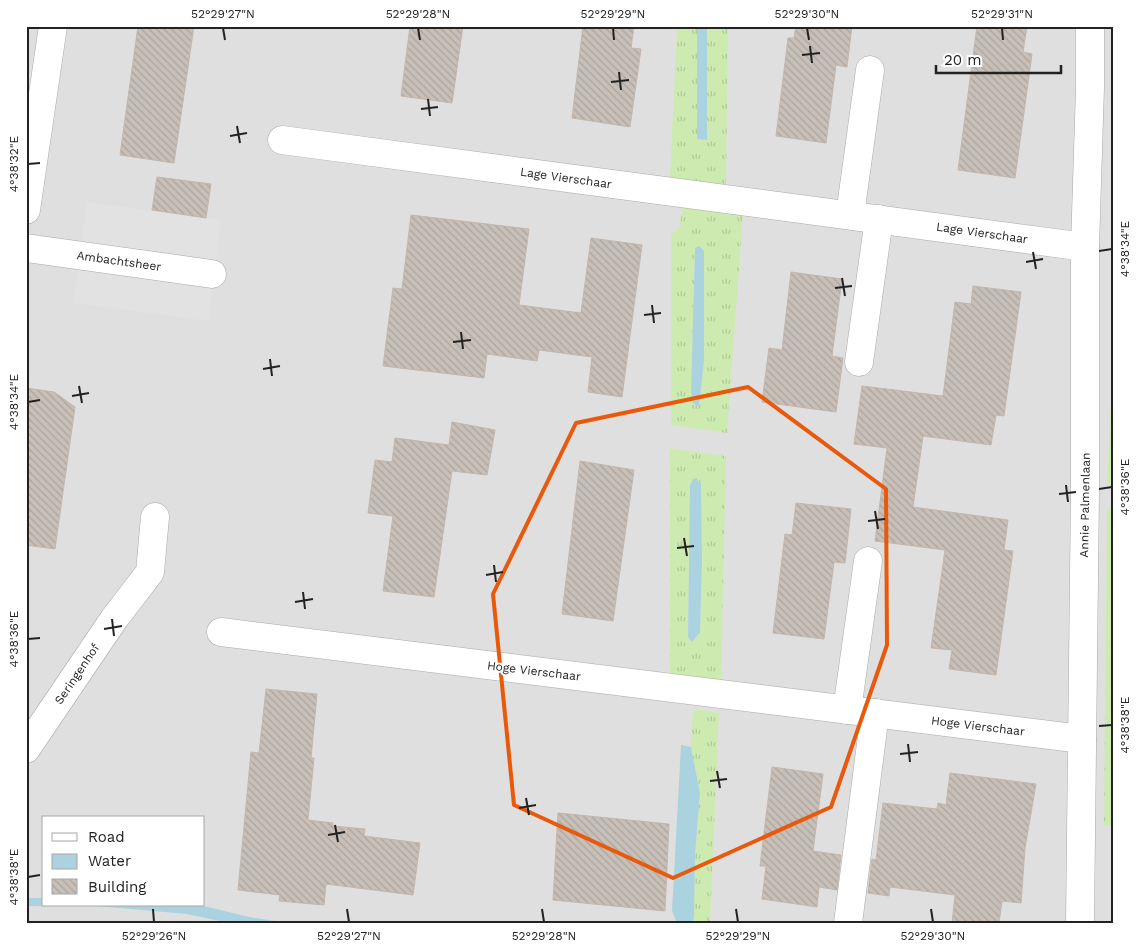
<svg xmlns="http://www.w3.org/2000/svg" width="1139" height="949" font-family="'Work Sans',sans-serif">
  <defs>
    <pattern id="grass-tufts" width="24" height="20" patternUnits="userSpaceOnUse" patternTransform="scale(1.25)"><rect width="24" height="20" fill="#cdebb0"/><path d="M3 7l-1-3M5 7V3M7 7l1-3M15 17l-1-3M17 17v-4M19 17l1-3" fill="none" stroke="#b0c997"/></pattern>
    <pattern id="building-back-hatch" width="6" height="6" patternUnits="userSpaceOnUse" patternTransform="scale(1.25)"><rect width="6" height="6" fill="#c7bfb8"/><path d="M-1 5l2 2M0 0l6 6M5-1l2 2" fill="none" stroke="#aba49e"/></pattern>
  </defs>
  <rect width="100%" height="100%" fill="#f2efe9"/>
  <path fill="#e0dfdf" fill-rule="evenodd" d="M26,26H1113V923H26ZM44,818H204V905H44Z"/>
  <g fill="url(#grass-tufts)" fill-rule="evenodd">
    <path d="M677,26H697V139H707V26H728L726,184L670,179Z"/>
    <path d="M683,207L743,214L727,433L671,425V234L679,228ZM699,246L704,251V361L699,405L693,403L691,392L695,249Z"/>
    <path d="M1113,362V484L1107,483Z"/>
    <path d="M670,448L726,456L721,684L670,679ZM694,479L701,483L702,561L700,632L692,641L688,637L690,485Z"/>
    <path d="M1107,508L1113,509V826L1104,825Z"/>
    <path d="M693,709L719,713L710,923H692L694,917L695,855L700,793L691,747Z"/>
  </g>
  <path fill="#e2e2e2" d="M87,202L221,220L208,321L73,303Z"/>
  <g fill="#aad3df">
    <path d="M697,26H707V140L697,139Z"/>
    <path d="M699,246L704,251V361L699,406L693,403L691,392L695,248Z"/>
    <path d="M694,478L701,483L702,561L700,632L692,642L688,637L690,485Z"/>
    <path d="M681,745L691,747L700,793L695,855L694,917L692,923H677L672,911Z"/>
    <path d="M26,898H44V905H200L249,917L288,923H229L187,914L97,906H26Z"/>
  </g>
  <g fill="url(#building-back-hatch)" stroke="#c4b6ab">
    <path d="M138,26H194L174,163L120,155Z"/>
    <path d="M410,26H463L452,103L401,96Z"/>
    <path d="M583,26H634L631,48L641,49L630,127L572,118Z"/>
    <path d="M796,26H852L847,67L836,65L826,143L776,136L788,38H794Z"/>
    <path d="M977,26H1027L1023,52L1032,54L1015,178L958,170Z"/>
    <path d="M157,177L211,184L206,218L152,210Z"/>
    <path d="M411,215L529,229L519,305L581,313L591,238L642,245L622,397L588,392L592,357L539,350L537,361L487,354L484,378L383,366L393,288L402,289Z"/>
    <path d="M791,272L842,279L832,356L843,358L836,412L762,402L769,348L782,350Z"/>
    <path d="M973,286L1021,292L1004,416L996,415L991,445L923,436L913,507L1008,520L1004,550L1013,551L996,675L949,669L952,650L931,648L945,550L875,541L887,448L854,444L862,386L943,396L955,302L971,304Z"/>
    <path d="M26,388L54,392L75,407L55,549L26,545Z"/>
    <path d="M452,422L495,430L487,475L452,471L434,597L383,591L393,516L368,513L375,460L392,462L395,438L449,445Z"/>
    <path d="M580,461L634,470L613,621L562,614Z"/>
    <path d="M796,503L851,509L845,563L834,562L824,639L773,633L785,534L792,535Z"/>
    <path d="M266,689L317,694L311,758H314L308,820L333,823V826L365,829L364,836L420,843L413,895L326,884L324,905L279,901L280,895L238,890L251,752L259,753Z"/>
    <path d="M772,767L823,774L813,851L841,855L837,890L819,887L817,907L762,899L766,866H760Z"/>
    <path d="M950,773L1036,784L1025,848L1021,903L1002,901L999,923H952L955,895L890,887L889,896L868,893L872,859L876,860L883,803L937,809L938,803L946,805Z"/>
    <path d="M558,813L669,824L665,911L553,900Z"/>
  </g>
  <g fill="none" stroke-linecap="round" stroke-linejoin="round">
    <defs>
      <g id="minor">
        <path d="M282,140L1085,247"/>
        <path d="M26,210L53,26"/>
        <path d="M850,215L870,70"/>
        <path d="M26,248L212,274"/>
        <path d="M859,362L879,219"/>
        <path d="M221,632L1082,739"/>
        <path d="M847,710L868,561"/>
        <path d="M26,749L114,619L150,572L155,517"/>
        <path d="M848,923L875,713"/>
        <path d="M1080,923L1085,490V247L1090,87V26"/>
      </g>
    </defs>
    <use href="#minor" stroke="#a9a9a9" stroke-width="29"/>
    <use href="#minor" stroke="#fff" stroke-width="28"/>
  </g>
  <path fill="none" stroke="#e8590c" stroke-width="4" stroke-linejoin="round" d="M748,387L886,489L887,645L831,807L673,878L514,805L493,594L576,423Z"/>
  <path fill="none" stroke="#222" stroke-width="2" d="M223,28L225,40M418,28L420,40M613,28L614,40M807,28L809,40M1002,28L1003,40M810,46L812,63M802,55L820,53M619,72L621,90M611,82L629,80M428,99L430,116M421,109L438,107M237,126L240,143M230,136L247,133M28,164L40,163M1099,251L1112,249M1033,252L1036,269M1026,262L1043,259M842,278L845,296M835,288L852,286M652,305L654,323M644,315L661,313M461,332L463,349M453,342L471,340M270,359L272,376M263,369L280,366M79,386L82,403M72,396L89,393M28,402L40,400M1066,485L1068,502M1099,489L1112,487M1059,494L1076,492M875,511L878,529M868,521L885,519M684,538L687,556M677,548L694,546M494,565L496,582M486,575L503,572M303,592L305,609M295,602L313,599M112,619L114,636M104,629L122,626M28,639L40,638M1099,726L1112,725M908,744L910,762M900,754L918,752M717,771L720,788M710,781L727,779M526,798L529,815M519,808L536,805M335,825L338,842M328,835L345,832M28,877L40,875M153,909L154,922M347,909L349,922M542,909L544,922M736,909L738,922M931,909L933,922"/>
  <g text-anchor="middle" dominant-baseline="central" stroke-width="4" stroke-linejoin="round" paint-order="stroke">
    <g font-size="12" fill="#222" stroke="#fff">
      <text transform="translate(566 178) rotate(8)">Lage Vierschaar</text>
      <text transform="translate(982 233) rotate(8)">Lage Vierschaar</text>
      <text transform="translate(119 261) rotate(8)">Ambachtsheer</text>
      <text transform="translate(1085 505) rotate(-89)">Annie Palmenlaan</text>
      <text transform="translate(534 671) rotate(7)">Hoge Vierschaar</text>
      <text transform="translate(77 674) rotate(-56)">Seringenhof</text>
      <text transform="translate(978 726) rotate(7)">Hoge Vierschaar</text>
    </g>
  </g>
  <rect width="1139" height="949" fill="none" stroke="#ffffff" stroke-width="55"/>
  <rect x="42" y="816" width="162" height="90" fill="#ffffff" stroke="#a7a7a7"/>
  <rect x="52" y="833" width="25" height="8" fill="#ffffff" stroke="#a7a7a7"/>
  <text x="88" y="842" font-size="15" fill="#222222">Road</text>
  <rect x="52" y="854" width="25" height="15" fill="#aad3df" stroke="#a7a7a7"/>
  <text x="88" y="866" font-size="15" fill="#222222">Water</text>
  <rect x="52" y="879" width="25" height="15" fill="url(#building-back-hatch)" stroke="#a7a7a7"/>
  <text x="88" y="892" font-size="15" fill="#222222">Building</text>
  <path d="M936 65v8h125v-8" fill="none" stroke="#222222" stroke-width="2.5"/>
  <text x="944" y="65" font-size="15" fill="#222222" stroke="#ffffff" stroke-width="4" paint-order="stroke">20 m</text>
  <rect x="28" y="28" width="1084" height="894" fill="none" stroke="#222" stroke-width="2"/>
  <g font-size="12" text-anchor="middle" fill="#222">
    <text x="223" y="18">52°29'27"N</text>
    <text x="418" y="18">52°29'28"N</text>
    <text x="613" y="18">52°29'29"N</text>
    <text x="807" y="18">52°29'30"N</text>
    <text x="1002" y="18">52°29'31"N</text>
    <text transform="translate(14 164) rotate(-90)" y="4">4°38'32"E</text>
    <text transform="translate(1125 249) rotate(-90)" y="4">4°38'34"E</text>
    <text transform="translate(14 402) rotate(-90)" y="4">4°38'34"E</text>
    <text transform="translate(1125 487) rotate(-90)" y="4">4°38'36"E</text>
    <text transform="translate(14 639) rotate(-90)" y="4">4°38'36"E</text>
    <text transform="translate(1125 725) rotate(-90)" y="4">4°38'38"E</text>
    <text transform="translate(14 877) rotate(-90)" y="4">4°38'38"E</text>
    <text x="154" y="940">52°29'26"N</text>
    <text x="349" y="940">52°29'27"N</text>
    <text x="544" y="940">52°29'28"N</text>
    <text x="738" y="940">52°29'29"N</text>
    <text x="933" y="940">52°29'30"N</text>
  </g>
</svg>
